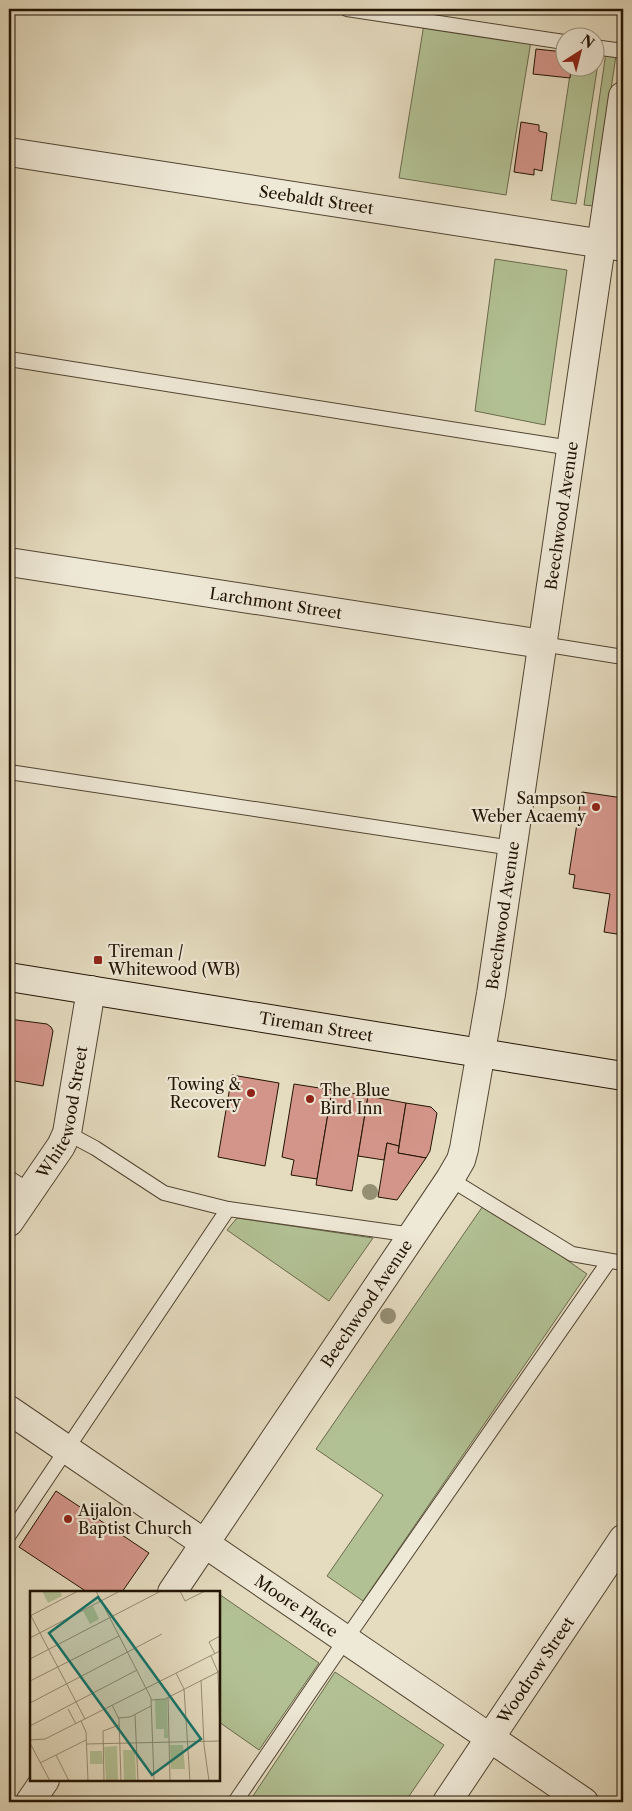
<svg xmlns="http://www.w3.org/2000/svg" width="632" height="1811" font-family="'Libre Caslon Text',serif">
  <rect width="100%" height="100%" fill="#e5dcc0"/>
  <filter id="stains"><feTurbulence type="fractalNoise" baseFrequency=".004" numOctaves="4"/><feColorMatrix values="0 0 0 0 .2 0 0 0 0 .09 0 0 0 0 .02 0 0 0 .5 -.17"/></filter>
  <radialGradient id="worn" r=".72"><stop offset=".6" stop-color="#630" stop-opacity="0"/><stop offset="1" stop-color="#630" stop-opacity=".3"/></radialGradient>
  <g fill="#b2c194" stroke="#6a6a4c">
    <path d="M424,24L531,41L506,195L399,178Z"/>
    <path d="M595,50L600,51L576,204L551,200L571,68H594Z"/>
    <path d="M606,52L616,55L594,206L584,205Z"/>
    <path d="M495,259L567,270L545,425L475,411Z"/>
    <path d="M485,1203L587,1274L363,1601L327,1576L383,1495L316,1449Z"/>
    <path d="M237,1218L373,1238L329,1301L227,1230Z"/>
    <path d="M219,1594L319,1663L259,1750L219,1722Z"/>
    <path d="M335,1672L444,1745L405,1802H249Z"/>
  </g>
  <g fill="#d39589" stroke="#211303">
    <path d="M536,49L564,52V68H571L570,78L533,74Z"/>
    <path d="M521,122L539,125V131L547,133L542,171L534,169V175L514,172Z"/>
    <path d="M582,792L623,798V935L604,932L610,894L573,888L575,875L569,874Z"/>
    <path d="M9,1019L47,1024L51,1027L53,1031L43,1086L9,1080Z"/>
    <path d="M232,1075L279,1083L265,1166L218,1157Z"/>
    <path d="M294,1084L332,1090L317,1179L291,1175L294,1160L282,1157Z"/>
    <path d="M332,1090L368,1096L352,1191L316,1185Z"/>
    <path d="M368,1096L406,1103L399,1146L387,1143L384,1160L358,1156Z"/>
    <path d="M406,1103L431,1107L437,1113L430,1151L426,1158L398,1153Z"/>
    <path d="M387,1143L399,1146L398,1153L426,1158L397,1200L378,1197Z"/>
    <path d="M56,1491L149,1553L122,1592H87L19,1547Z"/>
  </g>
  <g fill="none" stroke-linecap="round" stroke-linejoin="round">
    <defs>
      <g id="lane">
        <path d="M347,9L564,42"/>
        <path d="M594,47L623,51"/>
        <path d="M9,359L571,448"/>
        <path d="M542,644L623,657"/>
        <path d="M9,772L513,848"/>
        <path d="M67,1133L95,1148L164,1193L228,1209L413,1235"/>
        <path d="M9,1178L30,1191"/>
        <path d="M450,1179L572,1254L623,1263"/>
        <path d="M9,1535L228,1209"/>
        <path d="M235,1802L346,1639L609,1261"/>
      </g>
      <g id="street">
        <path id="s1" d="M9,152L623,247"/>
        <path id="s2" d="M9,562L542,644"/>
        <path id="s3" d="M9,1222L61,1146L67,1133L91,990"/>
        <path id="s4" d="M9,1410L584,1802"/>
        <path id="s5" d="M172,1592L450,1179L461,1160L464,1149L491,994L623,96"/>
        <path d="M30,1802L45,1780"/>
        <path id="s6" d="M447,1802L623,1539"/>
      </g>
      <g id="secondary">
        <path id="s7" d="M9,977L623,1076"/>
      </g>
    </defs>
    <use href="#lane" stroke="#524532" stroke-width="16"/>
    <use href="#street" stroke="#524532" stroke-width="30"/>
    <use href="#secondary" stroke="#211303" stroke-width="30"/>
    <use href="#lane" stroke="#eee8d6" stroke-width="14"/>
    <use href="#street" stroke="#eee8d6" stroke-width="28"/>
    <use href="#secondary" stroke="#eee8d6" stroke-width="28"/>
  </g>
  <g fill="#958f74">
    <circle cx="370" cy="1192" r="8"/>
    <circle cx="388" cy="1316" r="8"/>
  </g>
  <g fill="#8f2418" stroke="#eee8d6" stroke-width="2">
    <circle cx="596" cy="807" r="5"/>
    <rect x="93" y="955" width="10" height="10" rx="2.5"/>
    <circle cx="251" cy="1093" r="5"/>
    <circle cx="310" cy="1099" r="5"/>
    <circle cx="68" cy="1519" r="5"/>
  </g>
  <g text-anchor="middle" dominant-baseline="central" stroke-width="4.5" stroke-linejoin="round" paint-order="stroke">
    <g font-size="16" fill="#211303" stroke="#eee8d6">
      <text stroke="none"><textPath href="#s1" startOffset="311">Seebaldt Street</textPath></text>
      <text stroke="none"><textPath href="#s5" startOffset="1172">Beechwood Avenue</textPath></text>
      <text stroke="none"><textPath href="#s2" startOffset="270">Larchmont Street</textPath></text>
      <text stroke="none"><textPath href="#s5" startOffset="768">Beechwood Avenue</textPath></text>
      <text stroke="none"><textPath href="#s7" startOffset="311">Tireman Street</textPath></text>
      <text stroke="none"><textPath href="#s3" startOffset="125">Whitewood Street</textPath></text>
      <text stroke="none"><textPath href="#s5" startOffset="348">Beechwood Avenue</textPath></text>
      <text stroke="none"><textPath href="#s4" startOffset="348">Moore Place</textPath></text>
      <text stroke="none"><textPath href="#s6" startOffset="159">Woodrow Street</textPath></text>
    </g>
    <g font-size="16" fill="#211303" stroke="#eee8d6" text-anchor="start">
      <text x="586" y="798" text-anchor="end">Sampson<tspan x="586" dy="18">Weber Acaemy</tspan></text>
      <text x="108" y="951">Tireman /<tspan x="108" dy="18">Whitewood (WB)</tspan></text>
      <text x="241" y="1084" text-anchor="end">Towing &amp;<tspan x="241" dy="18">Recovery</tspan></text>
      <text x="320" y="1090">The Blue<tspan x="320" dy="18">Bird Inn</tspan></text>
      <text x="78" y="1510">Aijalon<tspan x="78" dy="18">Baptist Church</tspan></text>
    </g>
  </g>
  <g transform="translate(30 1591)">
    <rect width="190" height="190" fill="#e5dcc0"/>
    <path d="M12,0H30L32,5L18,12ZM63,15L69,28L60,33L53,20ZM137,108L138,147H134V138H126L125,109ZM140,154H153L155,178H141ZM87,155L88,190H76L74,156ZM93,159H105L106,190H94ZM60,160H72L73,173H60Z" fill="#b2c194"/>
    <path fill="none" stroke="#978c74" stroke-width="1" d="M66,0L121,107L124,190M150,0L155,10L175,0M0,23L55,128M0,25L48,0M0,47L90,0M185,63L179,51L190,45M181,65L188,81L190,145M0,68L131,0M146,82L154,98L160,190M171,89L174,154L179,190M0,90L89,45M138,106L140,190M121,109L135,108L190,80M0,112L132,43M82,114L89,128L91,190M38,118L46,133M105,124L108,190M88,127L100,126L121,115M51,130L56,141L58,190M0,135L107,79M0,149L15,148L190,60M0,152L20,190M56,153L190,150M26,164L39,190M10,172L56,149M74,190L73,140L89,134"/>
    <path fill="#0f766e" fill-opacity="0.15" stroke="#0f766e" stroke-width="2.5" d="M68,6L171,148L122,184L19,42Z"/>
    <rect width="190" height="190" fill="none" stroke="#211303" stroke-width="2.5"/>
  </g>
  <rect width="632" height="1811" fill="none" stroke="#e5dcc0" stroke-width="30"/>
  <rect x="10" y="10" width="612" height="1791" fill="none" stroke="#211303" stroke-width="2.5"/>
  <rect x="15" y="15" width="602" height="1781" fill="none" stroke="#211303"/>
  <g transform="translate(580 52) rotate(36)"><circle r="24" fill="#eee8d6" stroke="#9c9382"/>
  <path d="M0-4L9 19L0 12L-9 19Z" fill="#8f2418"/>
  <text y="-8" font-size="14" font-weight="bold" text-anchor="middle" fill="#211303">N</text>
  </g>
  <rect width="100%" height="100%" filter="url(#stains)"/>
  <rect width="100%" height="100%" fill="url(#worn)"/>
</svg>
